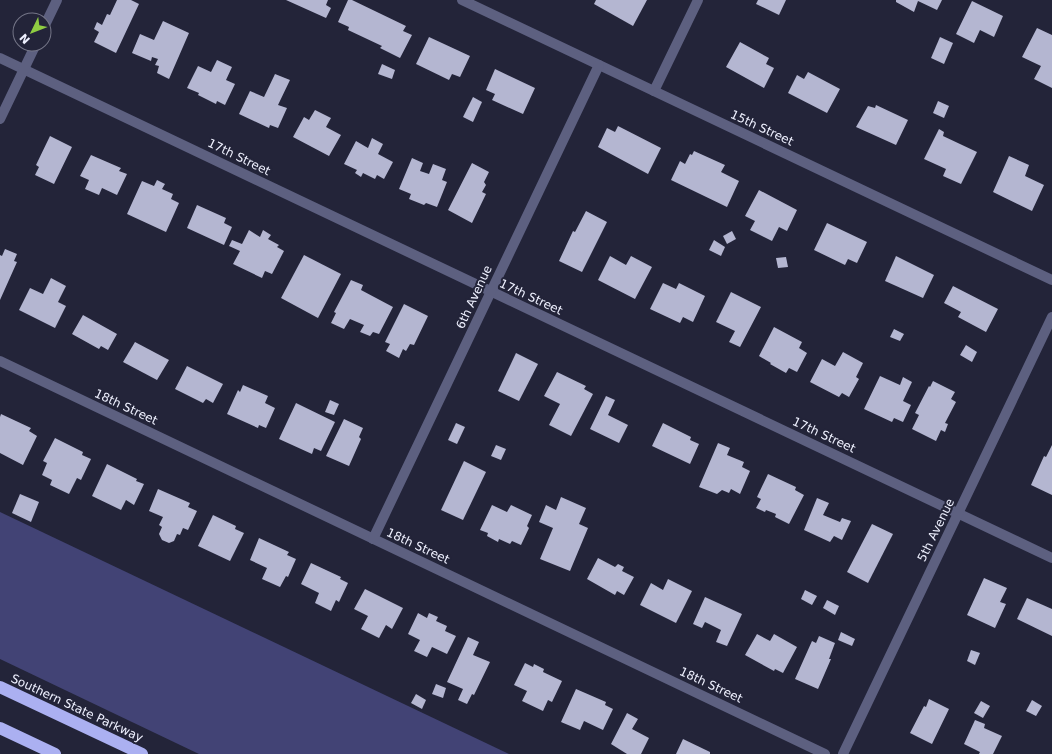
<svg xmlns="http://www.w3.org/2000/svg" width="1052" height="754" font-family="'DejaVu Sans',sans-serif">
  <rect width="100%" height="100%" fill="#232439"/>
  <path fill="#424375" d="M0,512L509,754H199L0,659Z"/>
  <g fill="#b4b6d1">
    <path d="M117,0H131L139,4L116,53L94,42L99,32L94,29L97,22L102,25L107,14L110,15Z"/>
    <path d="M286,0H328L326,5L331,8L326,18Z"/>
    <path d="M348,0H352L406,26L403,31L412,35L400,58L380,48L382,46L348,30L349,27L338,22Z"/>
    <path d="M596,0H647L633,26L594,4Z"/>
    <path d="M758,0H786L779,15L756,4Z"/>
    <path d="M896,0H942L937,10L918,1L914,12L896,2Z"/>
    <path d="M972,1L1003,16L994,37L980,30L974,43L956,34Z"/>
    <path d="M163,21L189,33L169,79L157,73L159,66L155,65L158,59L152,57L151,61L132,53L140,34L154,40Z"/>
    <path d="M1037,28L1052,35V88L1034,79L1041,66L1022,57Z"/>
    <path d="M429,37L470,56L460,77L452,74L449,80L416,64Z"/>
    <path d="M940,37L953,43L944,64L931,58Z"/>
    <path d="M740,42L769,58L766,64L774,68L764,88L726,67Z"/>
    <path d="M217,60L232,67L226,80L235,84L225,105L217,101L216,104L198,95L199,93L187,88L198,66L211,72Z"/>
    <path d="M382,64L395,70L392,79L378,74Z"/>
    <path d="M495,69L535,88L523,114L492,100L495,94L486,90Z"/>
    <path d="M808,72L840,89L827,113L788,93L797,75L804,79Z"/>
    <path d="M275,74L290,80L278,105L287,108L278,128L270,125L269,128L239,114L250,91L264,97Z"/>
    <path d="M473,97L482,102L473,122L463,117Z"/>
    <path d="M938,101L949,106L944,118L933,113Z"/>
    <path d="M876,105L908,120L896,145L856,127L868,106L875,108Z"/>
    <path d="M315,110L331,118L326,127L341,135L329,156L293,137L304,117L309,120Z"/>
    <path d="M618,126L661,148L648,174L598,147L607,128L615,132Z"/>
    <path d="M939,129L944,132L943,136L977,152L961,184L943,176L946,169L924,159Z"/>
    <path d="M50,136L72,147L54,184L35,175L39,167L36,165Z"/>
    <path d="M372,138L383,144L378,154L393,162L384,179L377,175L375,179L363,173L361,177L355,173L357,170L344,164L356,141L368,148Z"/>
    <path d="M694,151L725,165L721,172L739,181L727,207L671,180L680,161L685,164L690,154L692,155Z"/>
    <path d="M91,155L121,168L119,171L127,174L117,195L102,188L99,195L85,189L89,180L80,176Z"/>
    <path d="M1009,156L1029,165L1025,176L1044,185L1032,211L993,192Z"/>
    <path d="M412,158L423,163L420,171L429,174L433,164L446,169L442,180L447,182L437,207L426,203L424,205L409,199L411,194L399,189Z"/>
    <path d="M472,163L489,172L484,182L486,185L482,192L486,194L472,223L448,210Z"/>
    <path d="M157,180L165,184L162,189L173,194L171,199L179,203L166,232L127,214L142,181L154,186Z"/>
    <path d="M759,190L797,210L787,231L779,227L772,241L750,230L755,221L745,216Z"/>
    <path d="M197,205L226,218L224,223L232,227L224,245L187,228Z"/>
    <path d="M586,211L607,222L582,272L559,261L573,231L575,232Z"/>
    <path d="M827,223L867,242L857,263L848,259L845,265L814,250Z"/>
    <path d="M249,230L260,237L263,230L271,235L268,239L279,245L277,247L284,251L272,274L265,271L262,278L233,264L240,251L229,246L232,240L242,244Z"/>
    <path d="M732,231L736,239L727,244L723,236Z"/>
    <path d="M714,240L725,247L721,256L709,250Z"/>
    <path d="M5,249L17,254L14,261L17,262L0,300V255L2,256Z"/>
    <path d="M304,255L341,274L318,318L281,298Z"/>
    <path d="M610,256L626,265L631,256L652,267L635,299L598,280Z"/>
    <path d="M896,256L934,275L923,298L885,281Z"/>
    <path d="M786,257L788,267L778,268L776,258Z"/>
    <path d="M51,278L66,286L58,302L66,306L55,328L19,310L30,288L43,294Z"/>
    <path d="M351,280L363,285L361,290L393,307L379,334L373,332L370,336L360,332L364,325L350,319L344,329L331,323L336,313L334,312Z"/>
    <path d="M663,283L676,289L679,283L705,296L693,322L683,317L680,323L650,309Z"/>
    <path d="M953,286L998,309L986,332L958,317L961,312L944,303Z"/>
    <path d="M731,292L761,307L740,347L729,342L735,331L716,322Z"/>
    <path d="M404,304L428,316L414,345L410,344L406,351L403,349L399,358L386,351L390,344L385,342Z"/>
    <path d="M83,315L117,334L108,350L101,346L99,349L72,334Z"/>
    <path d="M774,327L802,342L799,348L807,353L797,372L789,368L786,373L770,364L771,363L759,356Z"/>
    <path d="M894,329L904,334L900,341L890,337Z"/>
    <path d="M135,342L169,360L157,380L123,362Z"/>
    <path d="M966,345L977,352L972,362L960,355Z"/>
    <path d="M843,352L863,363L856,377L859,379L849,397L842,393L839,397L810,382L822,359L835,366Z"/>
    <path d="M516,353L538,364L519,401L498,391Z"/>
    <path d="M187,366L223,384L213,403L206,399L203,403L175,389Z"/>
    <path d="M557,372L586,386L584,389L593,394L571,436L549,425L560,404L544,396Z"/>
    <path d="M880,376L900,385L903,377L912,382L903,401L911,405L903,422L894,418L892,422L864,409Z"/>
    <path d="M933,381L955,392L951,399L956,402L945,423L948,424L945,432L941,430L936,441L912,429L919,415L915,413L929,386L930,387Z"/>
    <path d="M243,385L268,396L265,403L275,408L266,428L259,425L258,428L227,414L238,390L240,392Z"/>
    <path d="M606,396L615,400L608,415L628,425L619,443L590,429Z"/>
    <path d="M330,400L339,404L334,415L325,412Z"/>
    <path d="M296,403L335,422L321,451L314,448L312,454L279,439Z"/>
    <path d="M1,414L31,428L29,431L37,436L23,465L0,453V417Z"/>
    <path d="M344,419L363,428L359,437L361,439L349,466L326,456Z"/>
    <path d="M456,423L465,427L457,444L448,440Z"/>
    <path d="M663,423L691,437L690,440L699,444L690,464L652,446Z"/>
    <path d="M55,438L83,452L82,455L91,459L81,480L77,478L69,494L50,485L52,480L42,475L47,463L43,461Z"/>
    <path d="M718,443L730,448L727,455L744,462L742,467L750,471L740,494L731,489L729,493L722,490L717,494L699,487Z"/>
    <path d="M496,445L506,449L501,460L491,456Z"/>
    <path d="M1052,445V495L1031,485L1044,456L1046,457Z"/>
    <path d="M464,461L486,472L463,520L441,510Z"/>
    <path d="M107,464L137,479L136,481L144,484L134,505L126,500L121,510L92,496Z"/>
    <path d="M768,474L796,487L795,490L804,495L789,524L775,517L776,514L766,510L765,512L756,508L761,499L757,497Z"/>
    <path d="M158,489L190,503L188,507L197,511L188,530L183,528L180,535L177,534L174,541L169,543L162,540L159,534L162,527L159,525L163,517L149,511Z"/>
    <path d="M20,494L39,502L31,522L12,513Z"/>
    <path d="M561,497L586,508L579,524L588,528L570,571L540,559L553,528L539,522L546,505L556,510Z"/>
    <path d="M817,498L829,503L823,515L840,522L842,518L851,521L842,540L834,536L830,542L804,530Z"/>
    <path d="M492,505L507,512L511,505L532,515L527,526L529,528L521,545L512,541L510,544L499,539L498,542L487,536L488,533L480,530Z"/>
    <path d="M213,515L236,526L235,529L244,533L230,561L198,546Z"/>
    <path d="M872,524L893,534L868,583L847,572Z"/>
    <path d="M259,538L289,552L287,555L296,559L288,577L286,576L280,587L262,579L267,568L250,560Z"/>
    <path d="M598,558L615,567L618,564L624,567L622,571L634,577L624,595L617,591L615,595L587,579Z"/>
    <path d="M311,563L341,577L340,579L348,583L339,602L336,600L331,611L315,603L319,593L301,584Z"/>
    <path d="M984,578L1007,588L1000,602L1006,604L995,628L967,615Z"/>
    <path d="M668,579L692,591L676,623L640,605L651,583L663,590Z"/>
    <path d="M365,589L403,608L392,629L386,625L379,638L361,629L368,616L354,609Z"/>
    <path d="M805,590L817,596L812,605L801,599Z"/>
    <path d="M705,597L742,614L727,646L716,642L721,630L705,622L702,628L693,624Z"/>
    <path d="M1027,598L1052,609V636L1017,619Z"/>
    <path d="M827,600L839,606L835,615L823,608Z"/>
    <path d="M418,613L427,618L429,613L438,617L436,621L447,626L445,631L456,636L447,654L432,647L427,657L414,651L420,640L408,634Z"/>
    <path d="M841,632L855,639L852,646L838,640Z"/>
    <path d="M757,634L770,641L774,634L797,647L783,673L775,669L774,671L745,655Z"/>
    <path d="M819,636L835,643L829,659H831L818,689L795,679L812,641L816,643Z"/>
    <path d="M468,637L479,642L473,655L490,662L474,695L472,694L467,704L458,700L463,689L447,682Z"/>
    <path d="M971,650L980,653L975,665L967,661Z"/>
    <path d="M525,663L533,667L534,664L544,669L543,672L562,681L552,702L548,700L543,711L522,701L527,691L514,685Z"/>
    <path d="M436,684L446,688L443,698L432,694Z"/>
    <path d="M576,689L606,702L605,705L613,709L603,730L584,721L580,730L561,722Z"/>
    <path d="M416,694L426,700L422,709L411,703Z"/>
    <path d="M929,699L949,709L932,744L910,733L924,706L926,707Z"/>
    <path d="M1032,700L1042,706L1036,716L1026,711Z"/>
    <path d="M981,701L990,706L983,718L974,713Z"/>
    <path d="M627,713L638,719L632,729L649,738L641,754H627L611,744Z"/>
    <path d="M975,720L985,724L984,728L1002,736L993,754H979L980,752L964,744Z"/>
    <path d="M683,739L710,752V754H676Z"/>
  </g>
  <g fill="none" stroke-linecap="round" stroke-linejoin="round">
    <g stroke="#5d6080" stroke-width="10">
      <path d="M462,0L1052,280"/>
      <path d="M44,27L57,0"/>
      <path d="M0,58L1052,558"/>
      <path d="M654,91L698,0"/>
      <path d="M0,119L36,44"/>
      <path d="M0,361L825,754"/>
      <path d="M373,539L599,65"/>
      <path d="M843,754L1052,317"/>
    </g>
    <g stroke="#abb0f1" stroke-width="12">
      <path d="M0,687L142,754"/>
      <path d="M0,728L55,754"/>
    </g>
  </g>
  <g text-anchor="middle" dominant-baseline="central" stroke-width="4" stroke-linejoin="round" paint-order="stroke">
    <g font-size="12" fill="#eff1ff" stroke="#232439">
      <text transform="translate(762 128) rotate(25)">15th Street</text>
      <text transform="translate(239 157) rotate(26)">17th Street</text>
      <text transform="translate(474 297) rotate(-65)">6th Avenue</text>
      <text transform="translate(531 297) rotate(25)">17th Street</text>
      <text transform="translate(126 407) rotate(25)">18th Street</text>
      <text transform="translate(824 435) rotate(25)">17th Street</text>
      <text transform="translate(936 530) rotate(-64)">5th Avenue</text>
      <text transform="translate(418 546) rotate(25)">18th Street</text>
      <text transform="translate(711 685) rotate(25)">18th Street</text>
      <text transform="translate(77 708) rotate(25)">Southern State Parkway</text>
    </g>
  </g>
  <g transform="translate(32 32) rotate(227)"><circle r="19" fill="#232439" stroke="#757688"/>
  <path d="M0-3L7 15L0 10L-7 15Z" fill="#8fcd42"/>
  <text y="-6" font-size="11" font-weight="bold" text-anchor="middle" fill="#eff1ff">N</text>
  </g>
</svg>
